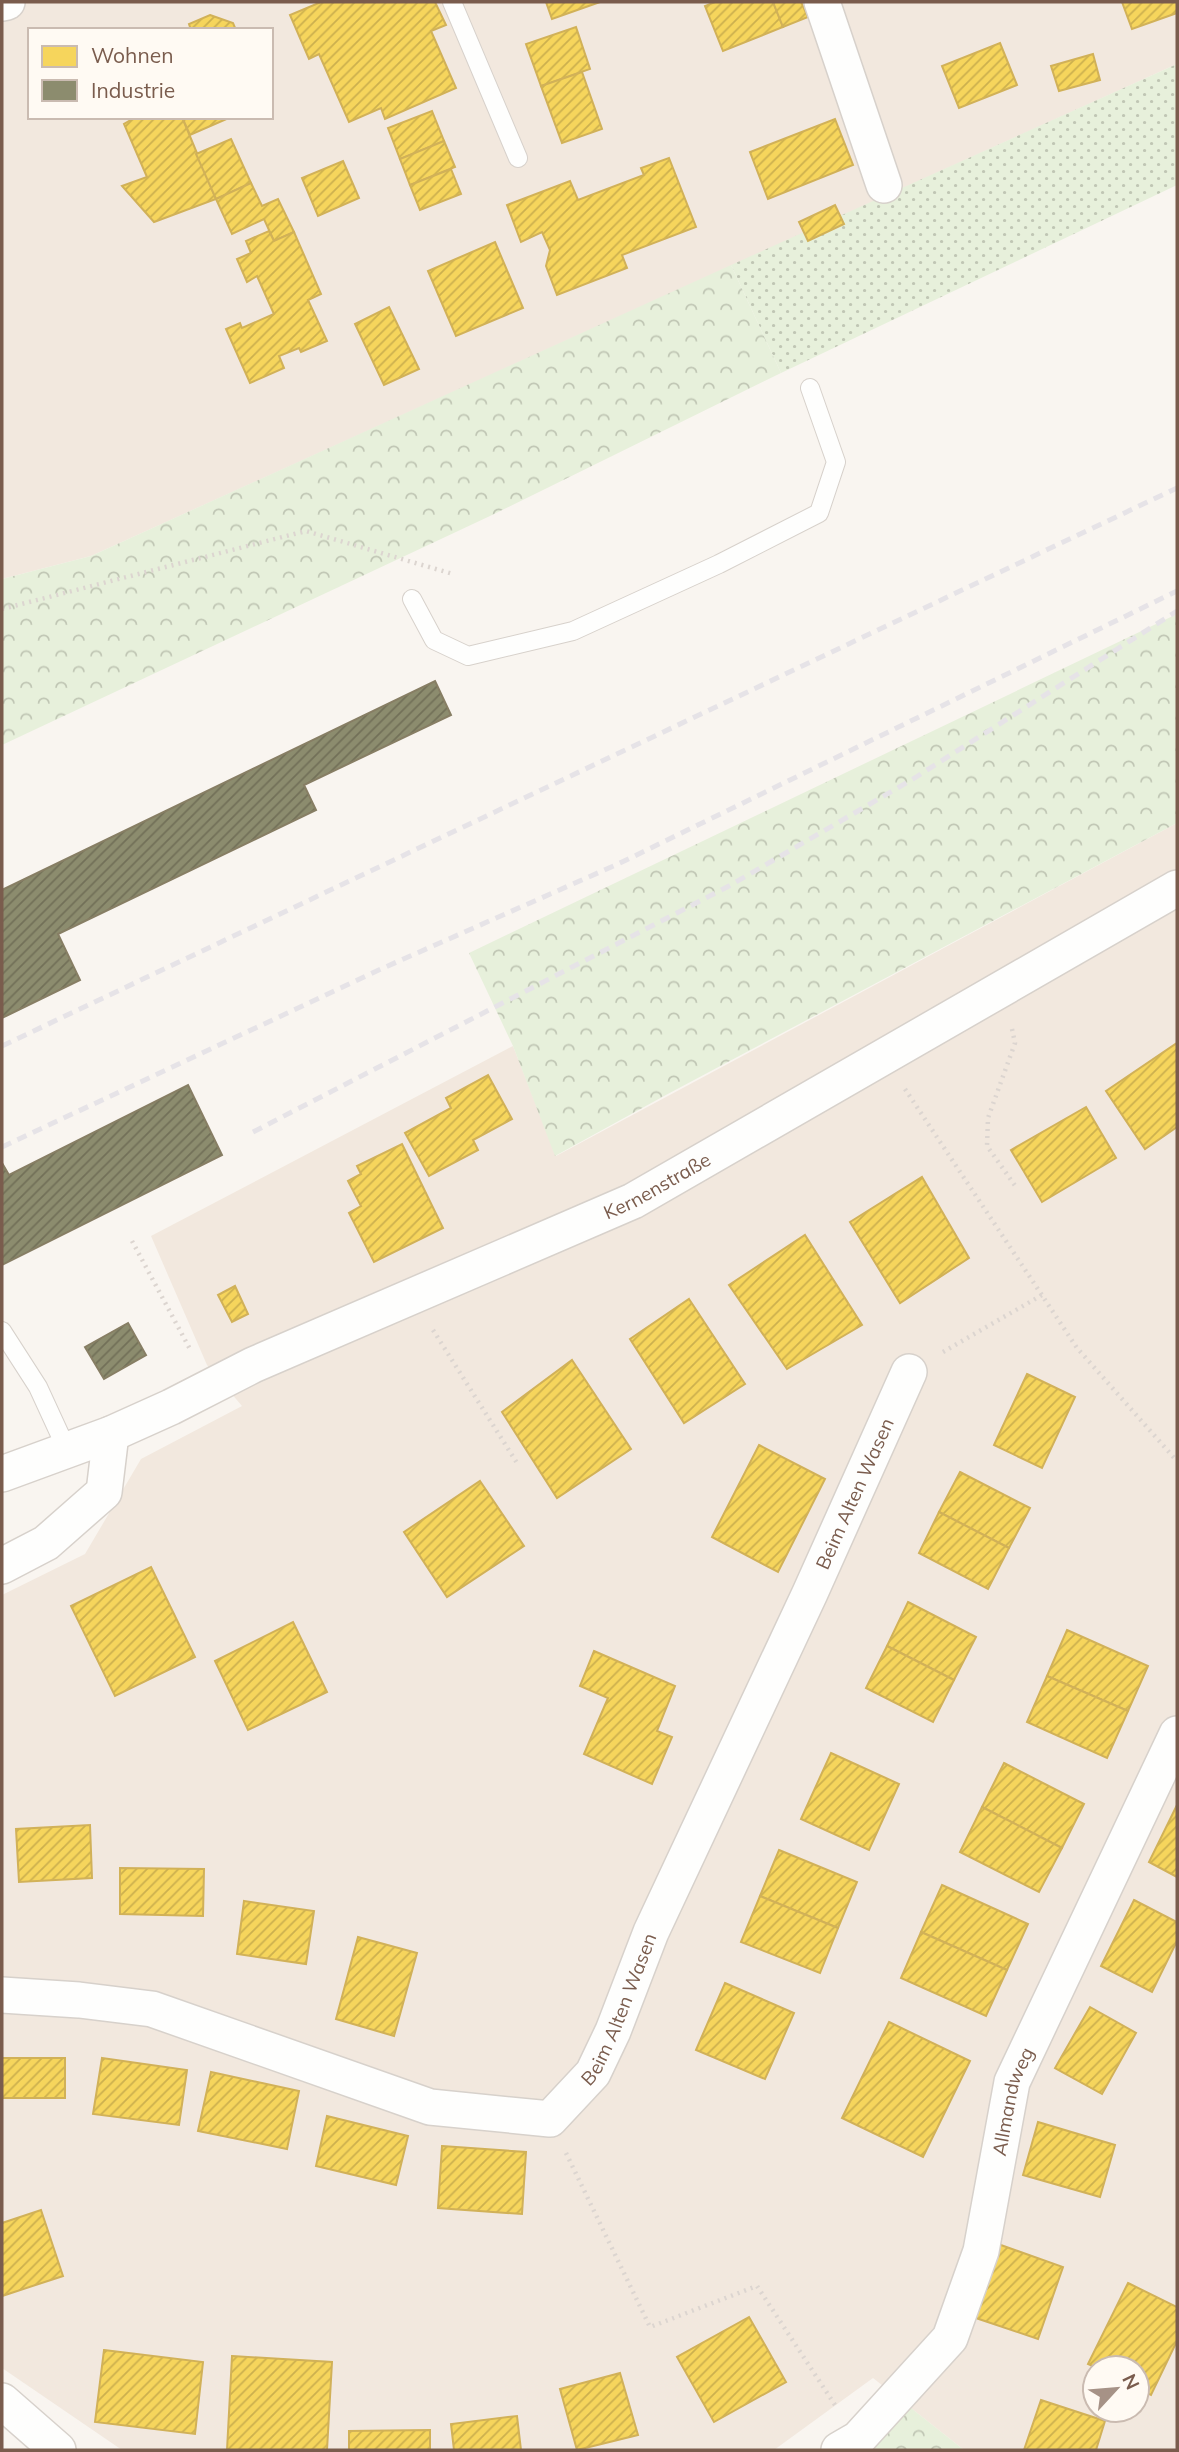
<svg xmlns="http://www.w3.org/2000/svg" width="1179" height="2452" font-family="Mulish,sans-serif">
  <defs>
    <pattern id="grass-dots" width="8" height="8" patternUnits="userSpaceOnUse" patternTransform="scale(1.75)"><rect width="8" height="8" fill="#e7f0db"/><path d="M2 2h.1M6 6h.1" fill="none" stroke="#c0c6b4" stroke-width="1.8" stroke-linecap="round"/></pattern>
    <pattern id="forest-crowns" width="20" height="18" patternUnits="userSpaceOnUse" patternTransform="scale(1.75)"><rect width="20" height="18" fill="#e7f0db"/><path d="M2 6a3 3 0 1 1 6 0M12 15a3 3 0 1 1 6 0" fill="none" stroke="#c0c6b4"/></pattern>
    <pattern id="homes-hatch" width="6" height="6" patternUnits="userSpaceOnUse" patternTransform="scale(1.75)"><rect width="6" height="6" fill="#f6d55c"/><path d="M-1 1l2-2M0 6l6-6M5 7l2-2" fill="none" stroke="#ccb04e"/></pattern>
    <pattern id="industry-hatch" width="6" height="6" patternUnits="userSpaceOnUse" patternTransform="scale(1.75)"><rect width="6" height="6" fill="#8c8c6e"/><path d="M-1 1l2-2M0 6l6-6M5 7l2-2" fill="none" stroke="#727058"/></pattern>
  </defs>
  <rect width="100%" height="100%" fill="#f9f5f0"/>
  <g fill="#f2e8de" fill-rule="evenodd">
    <path d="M2,2H1177V64L91,556L2,579ZM30,30H271V117H30Z"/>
    <path d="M1177,823V2445L1174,2450H964L873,2378L774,2450H122L2,2368V1595L85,1554L141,1459L242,1406L207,1365L151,1236L513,1046L556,1156ZM1095,2368H1137V2410H1095Z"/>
  </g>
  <path fill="url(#grass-dots)" d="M1177,64V185L781,373L731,265Z"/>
  <g fill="url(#forest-crowns)">
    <path d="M731,265L781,373L490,516L2,745V579L91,556Z"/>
    <path d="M1177,614V823L664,1096L555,1156L513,1046L469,953Z"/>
    <path d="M911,2408L964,2450H862L877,2441Z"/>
  </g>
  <g fill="url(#homes-hatch)" stroke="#d1b158" stroke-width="2">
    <path d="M321,2H435L446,25L431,31L456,88L385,119L381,108L349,122L319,54L309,59L290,15Z"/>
    <path d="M546,2H600L552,19Z"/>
    <path d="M715,2H773L783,27L723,51L705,6Z"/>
    <path d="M773,2H801L808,17L783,27Z"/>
    <path d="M1122,2H1177V13L1132,29Z"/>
    <path d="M210,15L233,23L236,30H191L189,24Z"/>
    <path d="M576,27L590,69L541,86L526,44Z"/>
    <path d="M1000,43L1017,85L959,108L942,66Z"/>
    <path d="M1093,54L1100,80L1059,91L1051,66Z"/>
    <path d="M582,72L602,129L562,143L541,86Z"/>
    <path d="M432,111L444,141L400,159L388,128Z"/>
    <path d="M136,117H182L216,199L154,222L122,186L147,177L124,124Z"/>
    <path d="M182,117H231L190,135Z"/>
    <path d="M835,119L853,165L768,199L750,152Z"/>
    <path d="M231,139L251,183L216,199L196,154Z"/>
    <path d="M444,141L455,167L410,185L400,159Z"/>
    <path d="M669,158L696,227L622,255L627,268L557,295L546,266L550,250L542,232L521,242L507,205L570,181L578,200L644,175L641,168Z"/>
    <path d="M343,161L359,198L318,216L302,178Z"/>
    <path d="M451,169L461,194L420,210L410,185Z"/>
    <path d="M251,183L262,206L278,199L294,232L274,241L264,219L232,234L216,199Z"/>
    <path d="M835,205L844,224L808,241L799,222Z"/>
    <path d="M269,231L274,241L294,232L321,294L308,300L327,341L301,352L299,348L279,356L284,368L250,383L226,329L240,323L242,328L274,314L257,276L247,282L237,259L251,253L246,241Z"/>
    <path d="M495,242L523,308L456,336L428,271Z"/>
    <path d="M389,307L419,369L384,385L355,324Z"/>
    <path d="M1177,1043V1127L1145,1149L1106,1091Z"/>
    <path d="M488,1075L512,1119L473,1140L478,1150L429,1176L405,1133L451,1108L446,1098Z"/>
    <path d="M1086,1107L1116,1158L1042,1202L1011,1150Z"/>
    <path d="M402,1144L443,1228L374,1262L349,1213L361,1206L348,1181L361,1174L357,1166Z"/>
    <path d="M922,1177L969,1258L900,1303L850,1222Z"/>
    <path d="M805,1235L862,1325L787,1369L729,1285Z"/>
    <path d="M235,1286L248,1314L232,1322L218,1295Z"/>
    <path d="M689,1299L745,1384L684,1423L630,1339Z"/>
    <path d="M572,1360L631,1449L557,1498L502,1412Z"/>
    <path d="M1027,1374L1075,1397L1042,1468L994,1445Z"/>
    <path d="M759,1445L825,1479L778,1572L712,1537Z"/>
    <path d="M960,1472L1030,1508L1009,1548L939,1512Z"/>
    <path d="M480,1481L524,1546L447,1597L404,1532Z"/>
    <path d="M939,1512L1009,1548L988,1589L919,1553Z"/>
    <path d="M151,1567L195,1657L115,1696L71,1606Z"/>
    <path d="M908,1602L976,1637L954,1680L887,1646Z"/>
    <path d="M293,1622L327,1692L248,1730L215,1661Z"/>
    <path d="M1067,1630L1148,1666L1128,1711L1047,1676Z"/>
    <path d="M887,1646L954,1680L933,1722L866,1688Z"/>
    <path d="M594,1651L675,1686L657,1731L672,1737L652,1784L584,1754L608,1698L580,1686Z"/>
    <path d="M1047,1676L1128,1711L1107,1758L1027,1722Z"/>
    <path d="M831,1753L899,1784L869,1850L801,1819Z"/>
    <path d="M1004,1763L1084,1804L1062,1848L982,1807Z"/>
    <path d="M1177,1805V1877L1149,1862Z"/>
    <path d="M982,1807L1062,1848L1039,1892L960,1852Z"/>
    <path d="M90,1825L92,1878L19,1882L16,1829Z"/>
    <path d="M779,1850L857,1882L838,1928L760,1896Z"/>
    <path d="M120,1868L204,1869L203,1916L120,1914Z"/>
    <path d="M942,1885L1028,1924L1007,1970L921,1932Z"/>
    <path d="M760,1896L838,1928L820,1973L741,1942Z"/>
    <path d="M1134,1900L1177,1922V1941L1152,1992L1101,1966Z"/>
    <path d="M244,1901L314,1911L306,1964L237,1954Z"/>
    <path d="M921,1932L1007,1970L986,2016L901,1978Z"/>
    <path d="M358,1937L417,1953L394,2036L336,2019Z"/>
    <path d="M725,1983L794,2013L765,2079L696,2050Z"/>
    <path d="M1090,2007L1136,2033L1102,2094L1055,2068Z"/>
    <path d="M889,2022L970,2061L923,2157L842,2118Z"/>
    <rect x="2" y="2058" width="63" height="40"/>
    <path d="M102,2058L187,2070L179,2125L93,2114Z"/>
    <path d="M211,2072L299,2091L287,2149L198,2131Z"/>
    <path d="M327,2116L408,2136L396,2185L316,2166Z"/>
    <path d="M1038,2122L1115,2145L1100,2197L1023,2175Z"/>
    <path d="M442,2146L526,2152L522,2214L438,2208Z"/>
    <path d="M41,2210L63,2276L2,2296V2223Z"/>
    <path d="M998,2244L1063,2267L1038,2339L973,2317Z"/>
    <path d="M1128,2283L1177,2307V2341L1151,2395L1137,2388V2368H1097L1088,2364Z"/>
    <path d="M749,2317L786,2382L714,2422L677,2357Z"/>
    <path d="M104,2350L203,2362L195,2434L95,2422Z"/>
    <path d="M232,2356L332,2362L327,2450H227Z"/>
    <path d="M620,2373L638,2435L577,2450L560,2389Z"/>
    <path d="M1041,2400L1105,2421L1096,2450H1024Z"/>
    <path d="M517,2416L521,2450H454L451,2424Z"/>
    <path d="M430,2430V2450H349V2431Z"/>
  </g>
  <g fill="url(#industry-hatch)" stroke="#877e64" stroke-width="2">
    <path d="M435,681L451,715L304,785L316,810L58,934L80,980L2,1018V890Z"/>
    <path d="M188,1085L222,1155L2,1265V1163L9,1175Z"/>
    <path d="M128,1323L146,1355L104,1379L85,1347Z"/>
  </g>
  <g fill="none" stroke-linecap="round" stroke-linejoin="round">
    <defs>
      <g id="lane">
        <path d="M452,2L518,158"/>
        <path d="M412,599L434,640L468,656L573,631L719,564L819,513L836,462L810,388"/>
        <path d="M2,1331L38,1387L67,1450"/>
      </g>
      <g id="street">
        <path d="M822,2L884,185"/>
        <path d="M2,3L7,2"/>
        <path id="s1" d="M2,1474L111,1434L171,1407L253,1365L633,1201L1177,888"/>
        <path d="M2,1566L46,1543L104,1492L111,1434"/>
        <path id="s2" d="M2,1995L79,2000L152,2009L430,2107L550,2119L593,2073L613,2031L651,1932L810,1593L909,1372"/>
        <path d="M2,2401L58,2450"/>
        <path id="s3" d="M839,2450L858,2439L950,2338L981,2251L1012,2082L1177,1734"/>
      </g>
    </defs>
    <use href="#lane" stroke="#d7d1cb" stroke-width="20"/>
    <use href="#street" stroke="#d7d1cb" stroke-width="38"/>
    <g stroke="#dcd5d0" stroke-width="4.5" stroke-dasharray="2 5" stroke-linecap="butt">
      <path d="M2,609L306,531L453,574"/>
      <path d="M1012,1029L1015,1043L988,1118L987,1146L1016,1187"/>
      <path d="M905,1089L1077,1348L1177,1461"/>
      <path d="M132,1241L191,1351"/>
      <path d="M433,1330L517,1463"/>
      <path d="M943,1352L1042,1295"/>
      <path d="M566,2153L650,2327L757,2286L835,2405"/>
    </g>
    <use href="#lane" stroke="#fefefd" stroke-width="18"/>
    <use href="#street" stroke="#fefefd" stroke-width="35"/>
    <g stroke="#e6e3e7" stroke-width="5" stroke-dasharray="10 7" stroke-linecap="butt">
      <path d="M2,1046L1177,488"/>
      <path d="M253,1132L729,886L913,779L1177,611"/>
      <path d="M2,1147L381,969L618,864L1177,591"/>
    </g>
  </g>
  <g text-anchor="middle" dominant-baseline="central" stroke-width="7" stroke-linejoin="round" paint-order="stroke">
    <g font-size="19" fill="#7a5c4d" stroke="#fffaf3">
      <text stroke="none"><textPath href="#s1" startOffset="716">Kernenstraße</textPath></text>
      <text stroke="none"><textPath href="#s2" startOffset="1265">Beim Alten Wasen</textPath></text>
      <text stroke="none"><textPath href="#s2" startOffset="698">Beim Alten Wasen</textPath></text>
      <text stroke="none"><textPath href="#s3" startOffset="404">Allmandweg</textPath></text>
    </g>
  </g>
  <rect width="1179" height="2452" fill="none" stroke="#7a5c4d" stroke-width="7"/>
  <rect x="28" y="28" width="245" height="91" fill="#fffaf3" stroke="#cabbb1" stroke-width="2"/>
  <rect x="42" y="46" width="35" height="21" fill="#f6d55c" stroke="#cabbb1" stroke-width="2"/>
  <text x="91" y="63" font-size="21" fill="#7a5c4d">Wohnen</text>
  <rect x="42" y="80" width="35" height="21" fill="#8c8c6e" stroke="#cabbb1" stroke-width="2"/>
  <text x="91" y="98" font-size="21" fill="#7a5c4d">Industrie</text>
  <g transform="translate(1116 2389) rotate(64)"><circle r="33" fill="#fffaf3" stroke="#cabbb1" stroke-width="2"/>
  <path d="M0-5L12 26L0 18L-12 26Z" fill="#a69286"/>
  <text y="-10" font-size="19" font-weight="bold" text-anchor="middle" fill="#7a5c4d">N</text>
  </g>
</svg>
